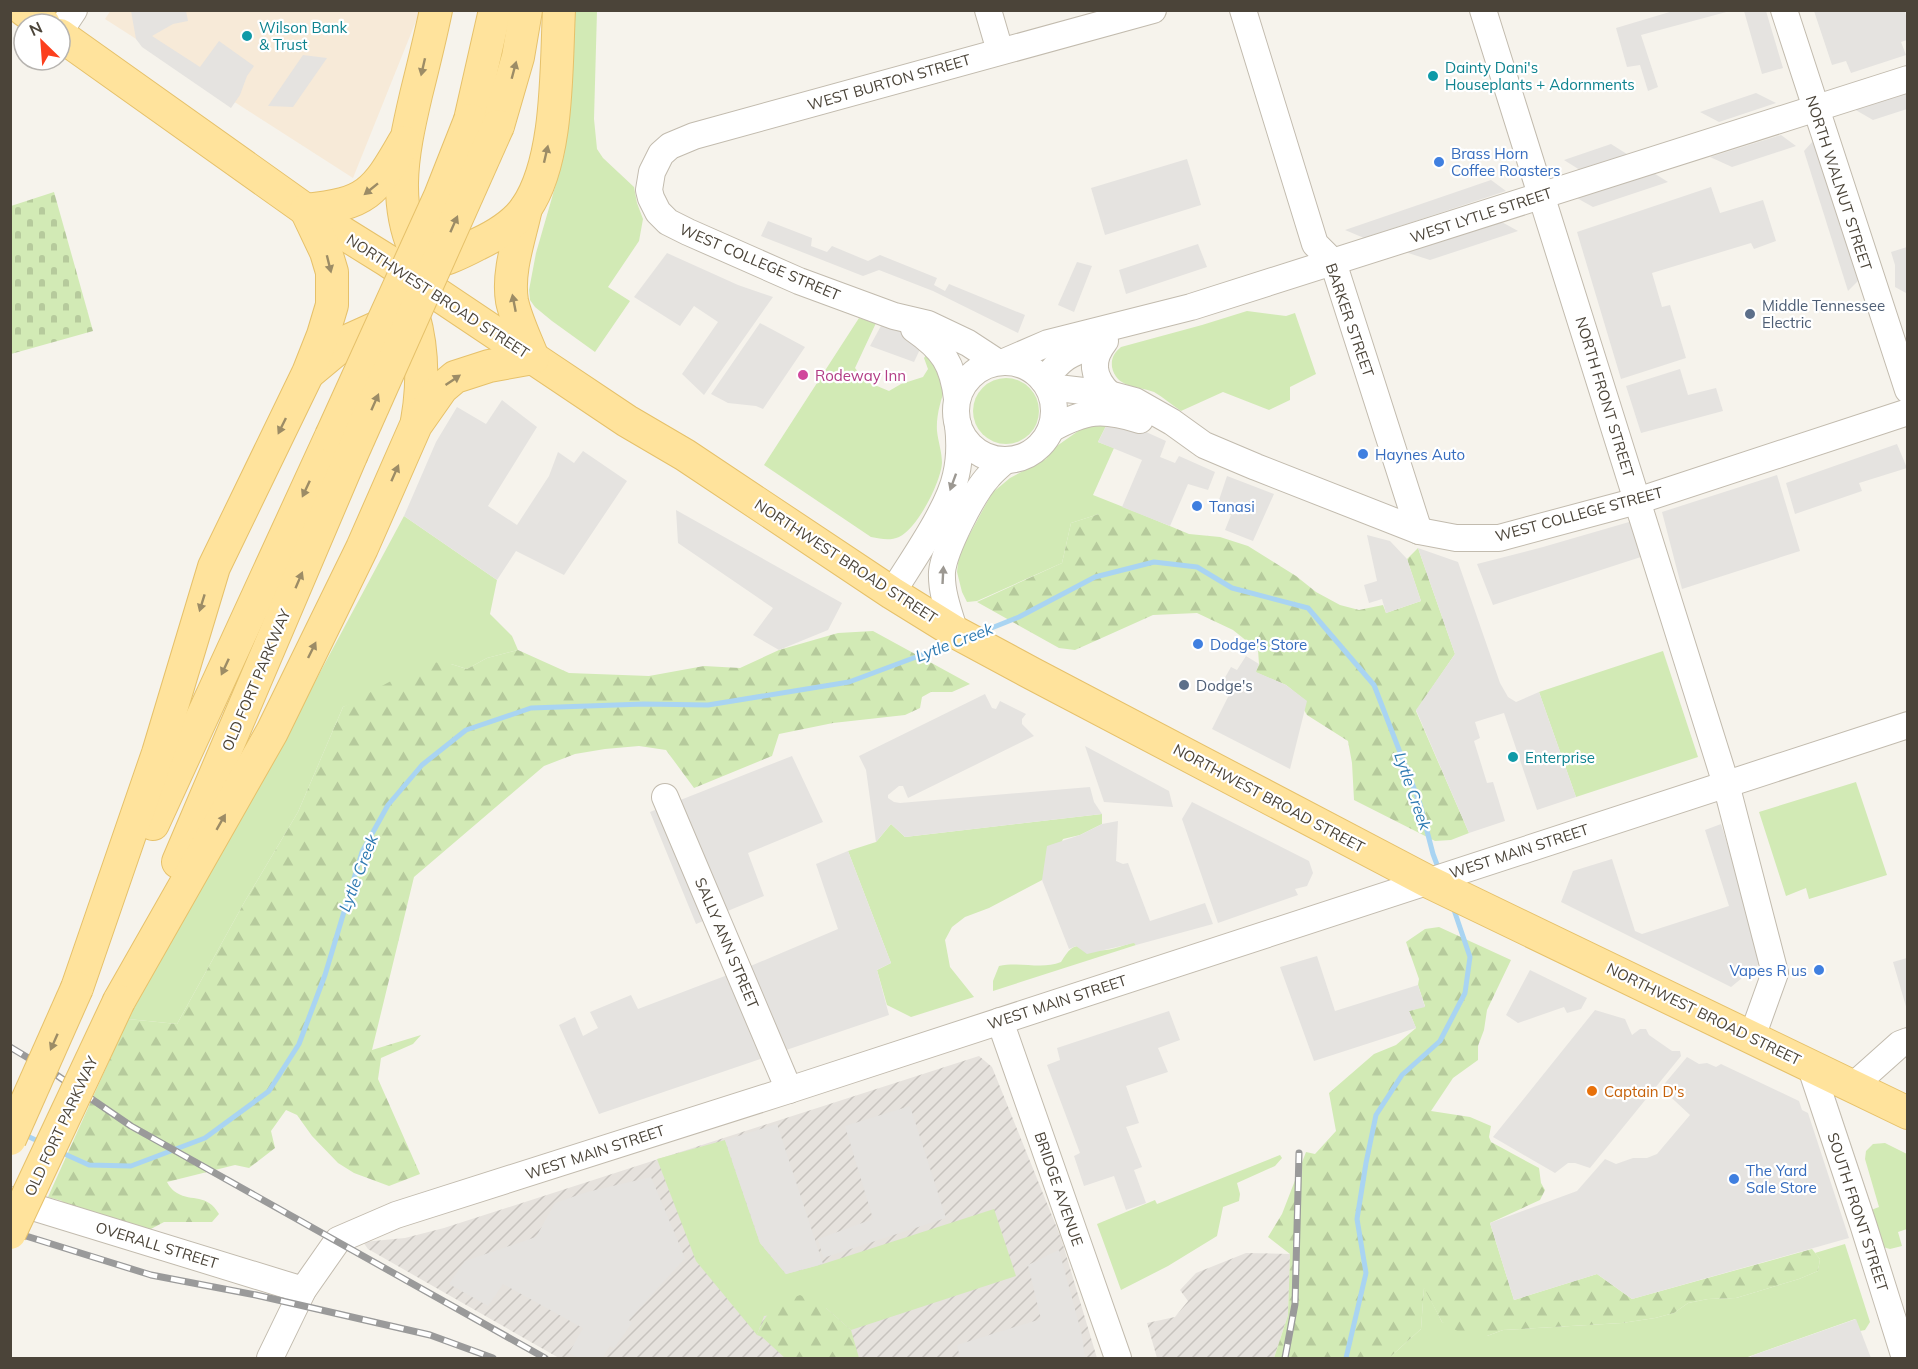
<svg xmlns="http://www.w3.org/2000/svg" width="1918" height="1369" font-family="Mulish,sans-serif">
  <defs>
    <pattern id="industrial-furrows" width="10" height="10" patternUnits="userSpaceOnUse" patternTransform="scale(1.5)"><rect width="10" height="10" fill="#e6e2dd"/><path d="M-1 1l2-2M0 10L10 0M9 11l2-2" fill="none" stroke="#c7c3be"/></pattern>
    <pattern id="forest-firs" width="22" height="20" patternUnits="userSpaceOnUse" patternTransform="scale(1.5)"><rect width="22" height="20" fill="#d2eab5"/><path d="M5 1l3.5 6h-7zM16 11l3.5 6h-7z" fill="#b6ca9c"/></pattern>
    <pattern id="cemetery-stones" width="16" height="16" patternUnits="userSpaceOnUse" patternTransform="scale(1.5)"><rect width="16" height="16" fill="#d2eab5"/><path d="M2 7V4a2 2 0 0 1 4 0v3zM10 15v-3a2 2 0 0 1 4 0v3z" fill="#b6ca9c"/></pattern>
  </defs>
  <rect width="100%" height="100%" fill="#f6f3ec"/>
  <path fill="#f7ead8" d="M111,10L420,11L353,178L105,19Z"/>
  <g fill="url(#industrial-furrows)">
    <path d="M979,1056L992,1067L1061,1238L1097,1358H559L368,1249L363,1242L405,1238L444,1228Z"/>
    <path d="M1246,1253L1290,1254L1288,1315L1274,1358H1157L1147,1323L1175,1317L1188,1301L1180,1290L1196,1273Z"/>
  </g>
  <g fill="#d2eab5">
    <path d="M575,11H597L594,119L597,149L603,158L634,187L637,203L643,219L639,241L608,287L630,301L595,352L552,321L535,307L530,300L529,290L536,253L564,156L569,110Z"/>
    <path d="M1247,311L1286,316L1295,313L1316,374L1290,387V400L1269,410L1223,392L1181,411C1172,405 1163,397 1154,392C1138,386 1116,388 1112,367C1111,358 1114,353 1121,347L1202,325Z"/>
    <path d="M859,318L876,323L855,368L865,381L889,391L901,384L923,377L928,369L924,358L929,351L946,385C941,400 936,415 937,431C938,441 942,452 942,463C941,482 917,529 899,537C890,541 881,539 871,537L764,465Z"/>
    <circle cx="1006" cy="411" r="33"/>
    <path d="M1108,422L1098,442L1114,448L1093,495L1141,514H1099L1071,523L1062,563L977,601L967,602L962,592L957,572L959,554L992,493L1010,478L1046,459L1054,448L1081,429Z"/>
    <path d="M404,516L497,580L490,614L512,636L518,650L487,658L467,669L451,664L343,707L298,812L245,901L177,1024L128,1019L281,745Z"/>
    <path d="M1663,651L1698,757L1576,797L1539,692Z"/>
    <path d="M1856,782L1887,875L1809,899L1806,888L1786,896L1759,812Z"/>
    <path d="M1102,814V824L1080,835L1063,839L1044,879L989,908L965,917L952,927L945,940L950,967L974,997L911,1017L887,1005L877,970L891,963L848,851L876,842L891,824L905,837Z"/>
    <path d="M1134,942L1136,945L993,991V981L999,966C1020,961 1041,970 1061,962C1078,933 1082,953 1106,950C1115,949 1125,945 1134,942Z"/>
    <path d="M725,1140L760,1243L786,1274L823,1264L994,1209L1016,1276L851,1330L826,1308L764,1316L757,1335L696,1261L657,1159Z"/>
    <path d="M1885,1143L1907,1154V1229L1898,1232L1902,1246L1890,1249L1883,1247L1871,1210L1879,1207L1865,1159L1866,1151L1873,1144Z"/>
    <path d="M1280,1155L1282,1158L1275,1166L1237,1183L1240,1194L1239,1201L1223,1207L1217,1236L1168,1266L1121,1290L1097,1224L1155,1200L1157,1204Z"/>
    <path d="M1845,1244L1870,1322L1865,1330L1860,1331L1855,1319L1745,1358H1389L1421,1329L1424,1287L1442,1322L1487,1336L1503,1330L1622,1323L1655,1318L1674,1313L1688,1303L1708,1299L1736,1298L1799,1279L1818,1271L1820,1259L1815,1253Z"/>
  </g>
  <g fill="url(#forest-firs)">
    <path d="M1118,513L1141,514L1189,534L1220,537L1248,546L1296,576L1316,592L1340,605L1359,610L1383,605L1386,613L1421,601L1407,559L1418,548L1455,654L1416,711L1469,833L1451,840L1435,841L1354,800L1352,763L1348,741L1307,715L1304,710L1306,701L1286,685L1255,672L1259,664L1258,650L1233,630L1197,613L1153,615L1075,650L1059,648L977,602L1062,563L1071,523L1099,514Z"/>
    <path d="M873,631L970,684L952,692H931L922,697L920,708L905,715L833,723L779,734L772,756L694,788L666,750L639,746L605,749L575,754L544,766L414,877L372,1050L421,1035L413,1044L381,1058L378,1079L420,1174L389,1186L354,1173L338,1163L312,1136L297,1115L286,1110L271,1131L275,1148L249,1168L235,1165L167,1182C169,1186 173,1191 177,1193C192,1202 207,1193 219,1214L212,1222H164L123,1244L75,1228L62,1201L48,1197L128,1019L177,1024L245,901L298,812L343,707L391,681L432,662L451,664L467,669L487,658L518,650L569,673L649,676L704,666L740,668L779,650L838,633Z"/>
    <path d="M1439,927L1511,960L1487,1010L1484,1030L1478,1046V1060L1453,1078L1431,1111L1470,1117L1491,1126L1489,1137L1491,1142L1539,1168L1541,1183L1545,1190L1540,1200L1490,1223L1514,1300L1597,1274L1632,1299L1812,1249L1820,1259L1818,1271L1799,1279L1736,1298L1708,1299L1688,1303L1674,1313L1655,1318L1622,1323L1503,1330L1487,1336H1466L1442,1322L1424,1288L1421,1329L1389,1358H1274L1288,1315L1290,1254L1268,1237L1282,1214L1306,1152L1315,1154L1336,1131L1329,1093L1374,1054L1396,1045L1416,1028L1409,1011L1425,1006L1418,985L1419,979L1406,942L1425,929Z"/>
    <path d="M800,1295L826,1308L851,1330L859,1358H785L762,1337L757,1335C767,1310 775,1304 800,1295Z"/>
  </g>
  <path fill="url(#cemetery-stones)" d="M54,192L93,331L11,354V206Z"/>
  <g fill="#e5e3e0">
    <path d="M131,11H186L188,21L173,24L152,36L200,67L219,41L254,66L247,76L240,95L231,108L142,47L136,39Z"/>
    <path d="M1673,11H1730L1641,35L1658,87L1648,91L1640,65L1627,67L1616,28Z"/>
    <path d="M1744,11H1766L1783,68L1762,74Z"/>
    <path d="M1814,11H1905L1907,20V40L1901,42L1906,55L1851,73L1846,61L1832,65Z"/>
    <path d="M303,55L327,58L293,107L268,106Z"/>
    <path d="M1907,92V109L1873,120L1854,109Z"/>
    <path d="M1756,93L1776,103L1719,122L1700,112Z"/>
    <path d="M1781,135L1796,146L1732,167L1710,157Z"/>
    <path d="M1814,140L1859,280L1848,291L1804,151Z"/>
    <path d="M1611,144L1630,156L1580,170L1564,160Z"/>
    <path d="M1187,159L1201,205L1105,235L1091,188Z"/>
    <path d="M1652,172L1668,182L1593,207L1575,197Z"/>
    <path d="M1491,180L1506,191L1364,238L1345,230Z"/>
    <path d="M1711,187L1720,213L1763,200L1776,241L1754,249L1751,243L1652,273L1662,307L1670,305L1686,358L1621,379L1577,232Z"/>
    <path d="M768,221L812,238L811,246L827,252L832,246L868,261L880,255L937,278L934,285L945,291L949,284L1025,315L1018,333L933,291L879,270L863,276L761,236Z"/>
    <path d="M1500,221L1518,231L1430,260L1405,252Z"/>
    <path d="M1198,244L1207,267L1126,294L1119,270Z"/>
    <path d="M1907,247L1908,292L1906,293L1895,287V265L1891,252Z"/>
    <path d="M667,253L738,285L773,297L704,395L682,374L718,322L694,306L680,326L634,297Z"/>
    <path d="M1077,262L1092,266L1074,312L1058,305Z"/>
    <path d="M760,323L805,347L763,409L756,406L728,403L711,394Z"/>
    <path d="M882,324L911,336L922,345L914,362L870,346Z"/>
    <path d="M1680,369L1688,395L1716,388L1723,411L1641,433L1626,386Z"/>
    <path d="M502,400L537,427L488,506L517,525L549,476L558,452L574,463L583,451L627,481L564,575L516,551L497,580L404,516L436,442L457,407L486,424Z"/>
    <path d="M1108,422H1124L1166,441L1160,457L1175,463L1179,456L1215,472L1208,490L1188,484L1170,526L1122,507L1142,460L1098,442Z"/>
    <path d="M1897,444L1907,468L1859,483L1862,491L1795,514L1786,483Z"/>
    <path d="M1777,475L1800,551L1682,589L1662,512Z"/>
    <path d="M1227,476L1274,494L1253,541L1225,530L1231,515L1216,509Z"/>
    <path d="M676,510L842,603L828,630L779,650L753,635L773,608L678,543Z"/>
    <path d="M1636,520L1647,555L1493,605L1477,564L1543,547Z"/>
    <path d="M1367,535L1390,541L1407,559L1421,601L1386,613L1382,599L1369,603L1364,585L1377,581Z"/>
    <path d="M1418,548L1458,562L1500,683L1508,697L1516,702L1539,692L1576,797L1537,810L1504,713L1475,722L1480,738L1474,741L1487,783L1493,782L1505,821L1469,833L1416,710L1455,654Z"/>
    <path d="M1246,656L1259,664L1256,672L1286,685L1307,701L1290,769L1212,729L1233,687L1223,681L1231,667L1237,670Z"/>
    <path d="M985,694L992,708L996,709L1000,701L1026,714L1022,719V724L1034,736L908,798L903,786H899L888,795V798L894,802L900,803L1090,787L1094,802L1102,814L905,837L891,824L876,842L866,770L859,756Z"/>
    <path d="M1085,746L1169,791L1173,807L1104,802Z"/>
    <path d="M792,756L823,822L748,853L764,896L696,924L650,812Z"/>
    <path d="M1192,802L1309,861L1313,873L1307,886L1295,889L1298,895L1218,923L1182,819Z"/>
    <path d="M1118,821L1116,861L1123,864L1128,863L1150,921L1205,903L1213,924L1136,945L1134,943L1087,954L1076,946L1069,949L1042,880L1047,846L1080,835L1102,824Z"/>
    <path d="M1721,824L1764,960L1731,987L1561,902L1573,871L1612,859L1635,931L1642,934L1729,906L1705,830Z"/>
    <path d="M848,851L891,963L877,970L889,1015L599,1114L559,1025L575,1017L583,1036L598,1028L590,1012L631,995L638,1009L746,968L838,929L816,864Z"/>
    <path d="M1317,956L1335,1011L1418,985L1425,1007L1409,1011L1416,1028L1314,1061L1280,967Z"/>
    <path d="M1907,958H1908L1907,1010L1893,962Z"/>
    <path d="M1530,970L1587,998L1581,1009L1567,1013L1564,1007L1518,1023L1506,1015Z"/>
    <path d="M1595,1010L1625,1019L1632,1035L1640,1029H1646L1649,1035L1672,1051H1680L1681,1056L1590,1168L1575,1163H1568L1555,1173L1493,1137Z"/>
    <path d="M1169,1011L1180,1040L1158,1048L1168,1072L1126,1086L1139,1123L1126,1127L1142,1167L1134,1170L1146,1203L1126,1210L1114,1176L1084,1186L1074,1156L1080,1153L1047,1065L1060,1060L1057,1048Z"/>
    <path d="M1687,1057L1699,1064L1707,1063L1716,1067L1721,1064L1799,1101L1802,1110L1808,1113L1849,1238L1632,1299L1597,1274L1514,1300L1490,1223L1577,1191L1605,1159L1616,1164L1633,1158H1647L1657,1154L1690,1115L1661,1088Z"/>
    <path d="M910,1106L946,1218L823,1258L818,1239L873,1219L845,1126Z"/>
    <path d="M777,1124L823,1264L786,1274L760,1243L725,1140Z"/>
    <path d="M651,1177L685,1258L629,1320L632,1323L614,1348L610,1346L602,1358H579L569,1353L583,1328L503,1284L488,1306L449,1284L465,1261L536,1237L555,1203L587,1192Z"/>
    <path d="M1059,1250L1082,1335L1085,1358H960L957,1345L1041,1319L1028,1265Z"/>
    <path d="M1856,1319L1871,1358H1752L1751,1356Z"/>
  </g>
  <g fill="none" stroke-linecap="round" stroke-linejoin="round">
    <g stroke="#a9d4f2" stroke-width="5">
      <path d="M979,633L1019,617L1095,577L1154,562L1197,567L1232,588L1308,608L1374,685L1420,804L1433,854L1439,870"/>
      <path d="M23,1134L42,1143"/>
      <path d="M58,1151L89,1165L131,1166L205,1138L269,1091L299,1044L325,975L362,852L388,805L422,765L466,730L531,708L644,704L708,705L849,682L951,644"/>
      <path d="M1346,1358L1366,1273L1357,1219L1366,1163L1376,1115L1402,1075L1440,1041L1465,993L1470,957L1453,907"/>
    </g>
    <defs>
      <g id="minor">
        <path d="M988,10L1000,51"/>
        <path d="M1243,10L1315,244L1333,262L1419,531"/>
        <path d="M1483,10L1726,784L1775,973L1752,1037"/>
        <path d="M1784,10L1908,390"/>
        <path d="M60,31L74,10"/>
        <path d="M914,329C943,349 953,364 957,399"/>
        <path d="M1105,341C1090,360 1092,377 1109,394"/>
        <circle cx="1005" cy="411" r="49"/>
        <path d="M997,362L968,343L928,324L894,316L799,281L688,232L668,222L658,212L651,198L649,190L652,172L661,154L670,146L694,136L1153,10"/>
        <path d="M1004,362L1048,343L1191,307L1908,79"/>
        <path d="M1044,381C1061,357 1069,354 1096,344"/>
        <path d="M1049,387L1109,394L1135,401L1172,422L1204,445L1256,467L1419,531L1456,538H1499L1637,501L1908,412"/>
        <path d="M1051,429C1086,410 1101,408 1140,420"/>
        <path d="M892,593C911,562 949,509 956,475C960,458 960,442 958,425"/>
        <path d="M955,632C949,613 941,592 942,572C944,550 973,493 989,476C994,470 1000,465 1006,460"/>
        <path d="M665,797L789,1090"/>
        <path d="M1000,1021L1118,1358"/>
        <path d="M1810,1065L1863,1224L1905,1358"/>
        <path d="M1853,1086L1900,1044L1908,1041"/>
        <path d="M10,1200L303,1290"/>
        <path d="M270,1358L303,1290L338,1240L396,1215L789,1090L1908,725"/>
      </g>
      <g id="major">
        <path d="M24,10L44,24"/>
        <path d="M60,35L306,210L388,261L627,421L685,455L892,593L955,632L1033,674L1427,881L1908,1113"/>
        <path d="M470,120L495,10"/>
        <path d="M498,126L518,57L526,10"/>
        <path d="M526,208C520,237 507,271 512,301C516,320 526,340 533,358"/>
        <path d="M418,265C440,263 459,254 478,244C495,236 515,224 526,208C559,160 556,68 559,10"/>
        <path d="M424,269C390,211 402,155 416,95C423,67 430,39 436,10"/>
        <path d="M409,302C423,340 424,381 417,421"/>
        <path d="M311,371L347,341L398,318"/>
        <path d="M153,824L331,436"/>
        <path d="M178,862L351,456"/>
        <path d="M77,988L158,753L214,567L308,373L323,335L332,305V272L326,252L306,210C366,204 375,193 404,142"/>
        <path d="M119,1001L272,732L362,548L416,425L442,388L455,377L489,366L533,358"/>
      </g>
    </defs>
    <use href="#minor" stroke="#c2bbae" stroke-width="28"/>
    <use href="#major" stroke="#e6c16a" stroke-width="34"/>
    <use href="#minor" stroke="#fff" stroke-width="26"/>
    <use href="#major" stroke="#ffe39c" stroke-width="32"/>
    <defs>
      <g id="rail">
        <path d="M10,1047L55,1074L131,1126L545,1358"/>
        <path d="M10,1231L151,1275L256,1295L430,1335L493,1358"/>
        <path d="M1285,1358L1295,1304L1299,1153"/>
      </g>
    </defs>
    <use href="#rail" stroke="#9a9a9a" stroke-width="7"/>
    <use href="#rail" stroke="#fff" stroke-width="4.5" stroke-dasharray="14" stroke-linecap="butt"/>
    <defs>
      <g id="major-bridge">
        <path d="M331,436L440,196L470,120"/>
        <path d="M351,456L498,126"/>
        <path d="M10,1139L77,988"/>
        <path d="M10,1233L119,1001"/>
      </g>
    </defs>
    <use href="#major-bridge" stroke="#e6c16a" stroke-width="34" stroke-linecap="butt"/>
    <use href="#major-bridge" stroke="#ffe39c" stroke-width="32"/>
  </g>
  <defs><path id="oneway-solid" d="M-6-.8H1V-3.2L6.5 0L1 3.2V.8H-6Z" transform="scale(1.5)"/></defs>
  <g fill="#9c8c66">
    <use href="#oneway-solid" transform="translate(423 67) rotate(103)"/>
    <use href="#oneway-solid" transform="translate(514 70) rotate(-75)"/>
    <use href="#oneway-solid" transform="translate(546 154) rotate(-77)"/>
    <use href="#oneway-solid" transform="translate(371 189) rotate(141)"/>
    <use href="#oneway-solid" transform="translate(454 224) rotate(-66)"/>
    <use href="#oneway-solid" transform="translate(329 264) rotate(76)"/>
    <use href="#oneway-solid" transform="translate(514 303) rotate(-101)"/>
    <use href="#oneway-solid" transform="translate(453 380) rotate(-34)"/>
    <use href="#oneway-solid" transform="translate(375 402) rotate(-66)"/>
    <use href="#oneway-solid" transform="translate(282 426) rotate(116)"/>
    <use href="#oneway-solid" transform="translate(395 473) rotate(-66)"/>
    <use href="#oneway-solid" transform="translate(306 489) rotate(115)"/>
    <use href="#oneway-solid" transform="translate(299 580) rotate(-67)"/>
    <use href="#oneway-solid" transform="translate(202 603) rotate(107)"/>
    <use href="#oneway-solid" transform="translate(312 650) rotate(-64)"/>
    <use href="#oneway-solid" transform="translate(225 667) rotate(115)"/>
    <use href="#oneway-solid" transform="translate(221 822) rotate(-60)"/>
    <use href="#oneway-solid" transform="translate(54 1042) rotate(114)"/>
  </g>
  <g fill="#9c9892">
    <use href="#oneway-solid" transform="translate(953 482) rotate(110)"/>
    <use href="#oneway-solid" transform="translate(943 575) rotate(-87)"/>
  </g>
  <g fill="#0f9aa8" stroke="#fff" stroke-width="2">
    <circle cx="247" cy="36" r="6"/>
    <circle cx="1433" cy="76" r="6"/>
    <circle cx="1513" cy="757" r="6"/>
  </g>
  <g fill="#3f7fe0" stroke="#fff" stroke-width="2">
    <circle cx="1439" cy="162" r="6"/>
    <circle cx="1363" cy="454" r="6"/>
    <circle cx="1197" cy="506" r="6"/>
    <circle cx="1198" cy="644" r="6"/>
    <circle cx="1819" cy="970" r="6"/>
    <circle cx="1734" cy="1179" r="6"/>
  </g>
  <g fill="#5c6f8a" stroke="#fff" stroke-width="2">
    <circle cx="1750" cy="314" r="6"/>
    <circle cx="1184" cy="685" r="6"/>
  </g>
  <circle fill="#d1479c" stroke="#fff" stroke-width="2" cx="803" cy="375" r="6"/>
  <circle fill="#e8710a" stroke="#fff" stroke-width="2" cx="1592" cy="1091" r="6"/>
  <g text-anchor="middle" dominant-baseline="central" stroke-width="4.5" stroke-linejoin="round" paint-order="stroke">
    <g font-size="15" fill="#0d838f" stroke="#fff" text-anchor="start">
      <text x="259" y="27">Wilson Bank<tspan x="259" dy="17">&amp; Trust</tspan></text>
      <text x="1445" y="67">Dainty Dani's<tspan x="1445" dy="17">Houseplants + Adornments</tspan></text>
      <text x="1525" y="757">Enterprise</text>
    </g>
    <g font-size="15" fill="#4b4439" stroke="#fff">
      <text transform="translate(889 82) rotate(-16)">WEST BURTON STREET</text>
      <text transform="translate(1839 183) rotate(72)">NORTH WALNUT STREET</text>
      <text transform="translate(1481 215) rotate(-18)">WEST LYTLE STREET</text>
      <text transform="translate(760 262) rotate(23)">WEST COLLEGE STREET</text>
      <text transform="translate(438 296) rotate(33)">NORTHWEST BROAD STREET</text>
      <text transform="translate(1350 320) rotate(71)">BARKER STREET</text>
      <text transform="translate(1605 397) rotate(73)">NORTH FRONT STREET</text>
      <text transform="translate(1579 514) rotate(-15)">WEST COLLEGE STREET</text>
      <text transform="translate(846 561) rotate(33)">NORTHWEST BROAD STREET</text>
      <text transform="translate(256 680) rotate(-67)">OLD FORT PARKWAY</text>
      <text transform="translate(1269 798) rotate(28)">NORTHWEST BROAD STREET</text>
      <text transform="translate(1519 851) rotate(-18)">WEST MAIN STREET</text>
      <text transform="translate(727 943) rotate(67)">SALLY ANN STREET</text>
      <text transform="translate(1057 1002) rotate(-18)">WEST MAIN STREET</text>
      <text transform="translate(1704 1014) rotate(26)">NORTHWEST BROAD STREET</text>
      <text transform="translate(61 1126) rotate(-65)">OLD FORT PARKWAY</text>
      <text transform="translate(595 1152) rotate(-18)">WEST MAIN STREET</text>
      <text transform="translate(1059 1189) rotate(71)">BRIDGE AVENUE</text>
      <text transform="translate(1858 1212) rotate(72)">SOUTH FRONT STREET</text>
      <text transform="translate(157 1245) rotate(17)">OVERALL STREET</text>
    </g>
    <g font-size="15" fill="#366cbe" stroke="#fff" text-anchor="start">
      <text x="1451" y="153">Brass Horn<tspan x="1451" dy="17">Coffee Roasters</tspan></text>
      <text x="1375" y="454">Haynes Auto</text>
      <text x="1209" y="506">Tanasi</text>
      <text x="1210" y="644">Dodge's Store</text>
      <text x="1807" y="970" text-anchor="end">Vapes R us</text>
      <text x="1746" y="1170">The Yard<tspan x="1746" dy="17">Sale Store</tspan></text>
    </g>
    <g font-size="15" fill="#4e5e75" stroke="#fff" text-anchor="start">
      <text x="1762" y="305">Middle Tennessee<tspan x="1762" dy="17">Electric</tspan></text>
      <text x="1196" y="685">Dodge's</text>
    </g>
    <g font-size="15" fill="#b23c85" stroke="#fff" text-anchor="start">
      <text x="815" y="375">Rodeway Inn</text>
    </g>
    <g font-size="15" fill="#c56008" stroke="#fff" text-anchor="start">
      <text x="1604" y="1091">Captain D's</text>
    </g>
    <g font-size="16" font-style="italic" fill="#2e7ab2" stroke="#fff">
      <text transform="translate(954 642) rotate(-21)">Lytle Creek</text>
      <text transform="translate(1413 791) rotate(71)">Lytle Creek</text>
      <text transform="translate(358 873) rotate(-69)">Lytle Creek</text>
    </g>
  </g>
  <rect width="1918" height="1369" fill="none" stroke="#4b4439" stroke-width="24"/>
  <g transform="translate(42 42) rotate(335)"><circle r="28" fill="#ffffff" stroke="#b7b4b0" stroke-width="1.5"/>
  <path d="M0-4.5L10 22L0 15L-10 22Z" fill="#fc3f1d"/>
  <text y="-9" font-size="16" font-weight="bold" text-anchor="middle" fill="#4b4439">N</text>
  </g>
</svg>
